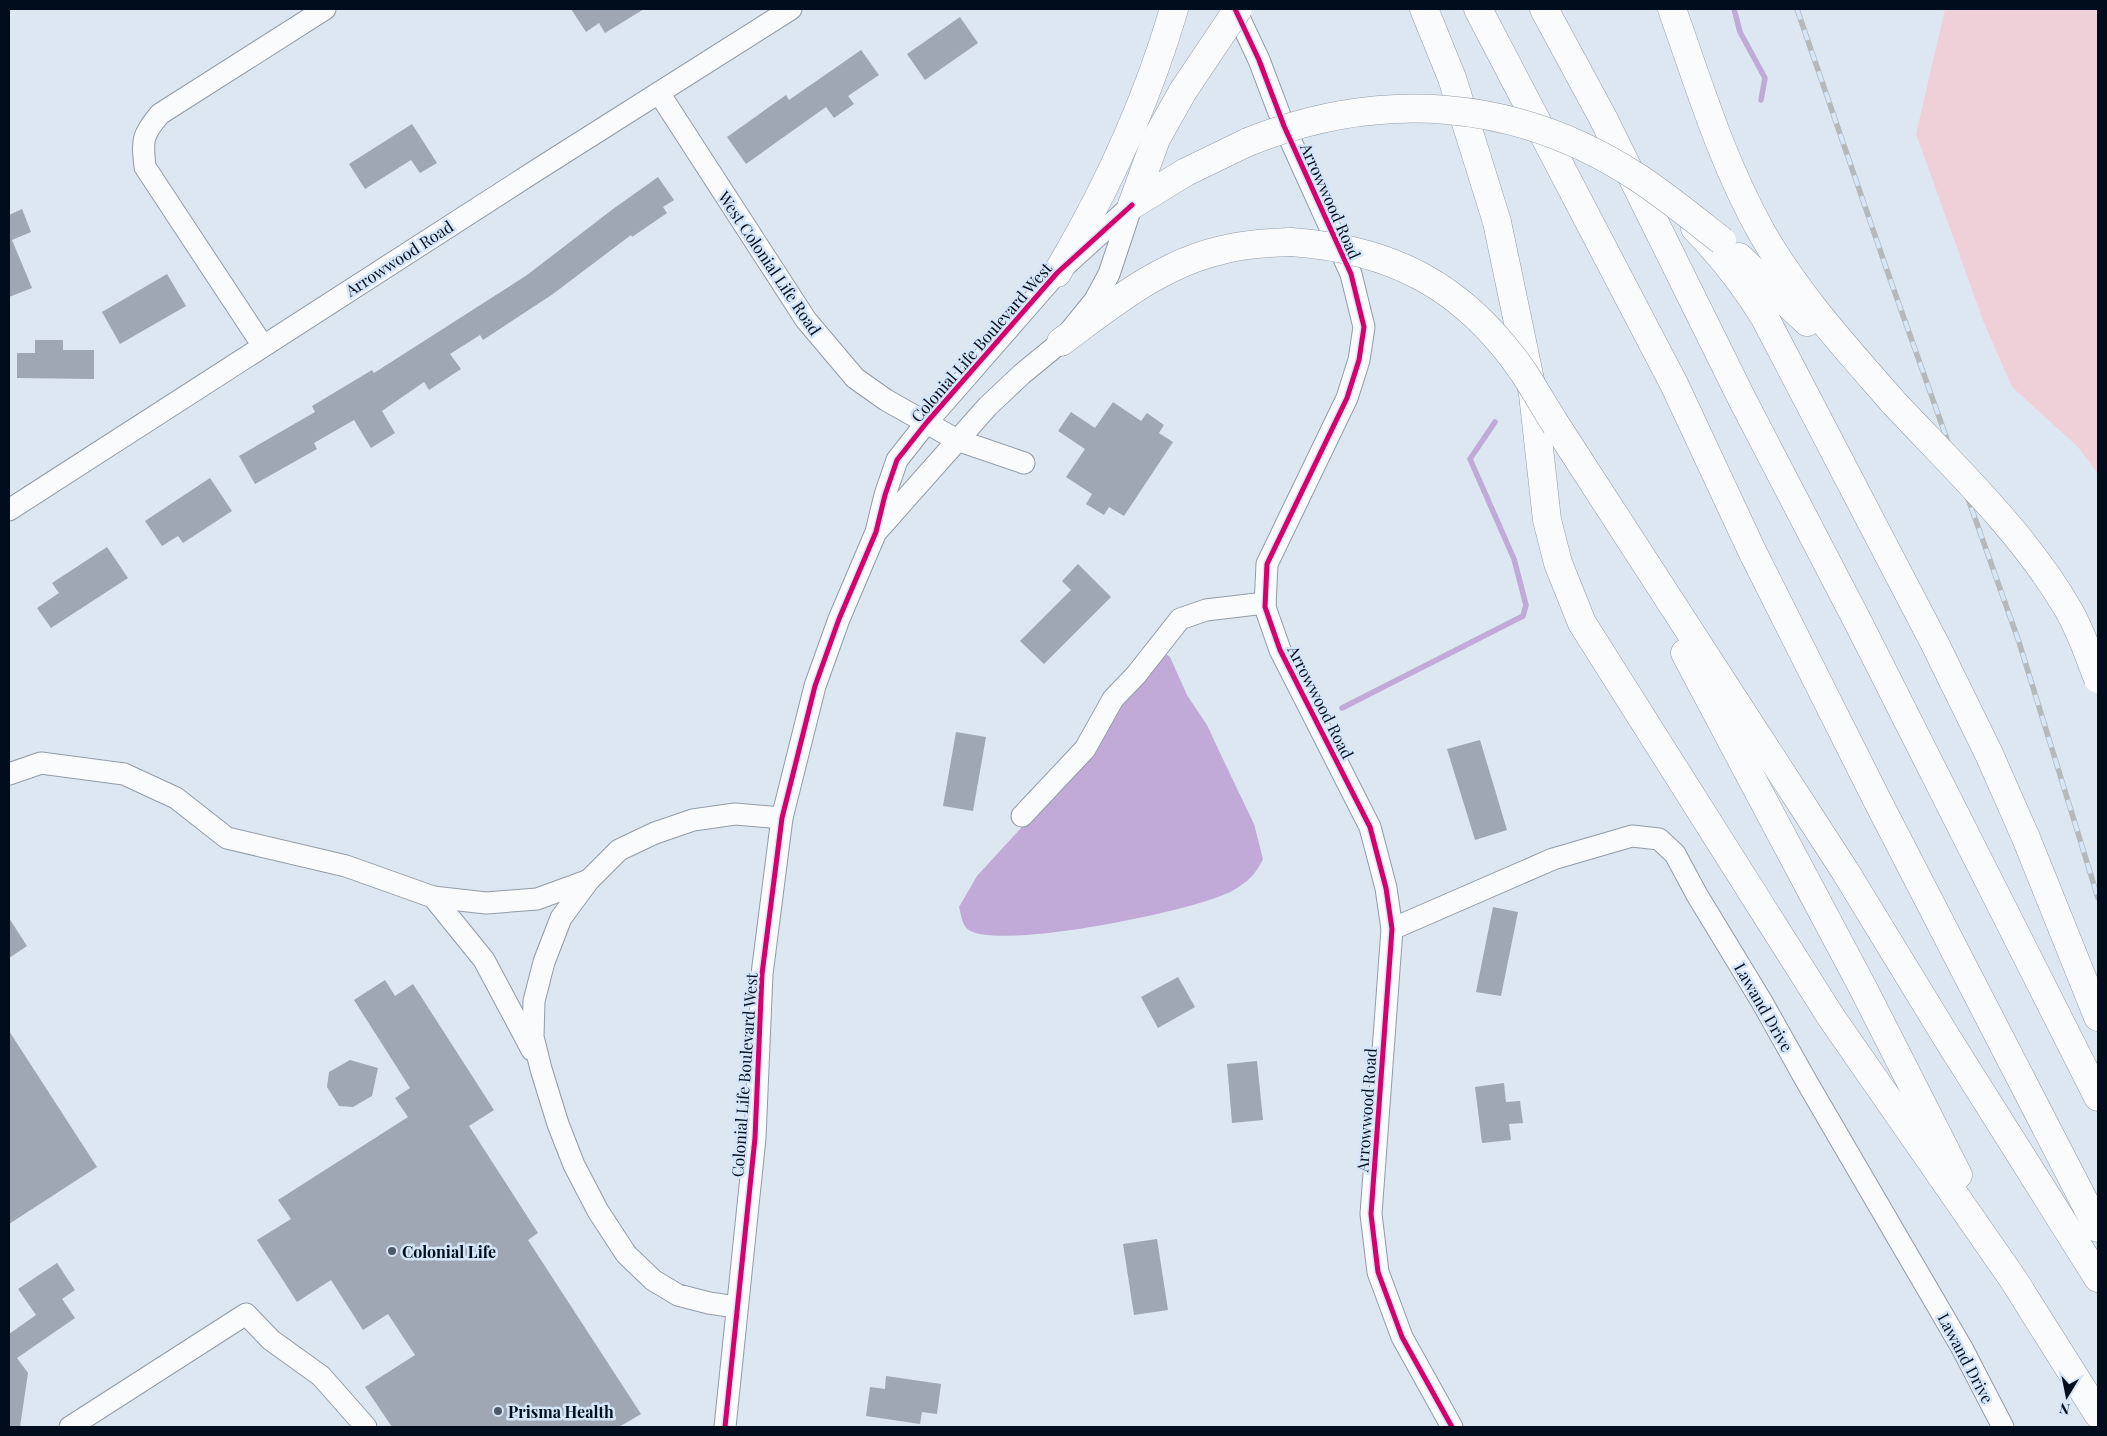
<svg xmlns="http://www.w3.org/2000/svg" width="2107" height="1436" font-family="'Playfair Display',serif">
  <rect width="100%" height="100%" fill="#dde7f1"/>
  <path fill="#efd0d9" d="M1945,9H2098V474L2078,447L2012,387L1984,323L1916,134Z"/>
  <path fill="#c1aad8" d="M1163,652L1170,657L1187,695L1207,725L1221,755L1254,824L1263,859C1255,875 1249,881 1232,891C1198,910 1001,951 969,930C962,926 961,914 959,907L977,876L1033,815L1155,657Z"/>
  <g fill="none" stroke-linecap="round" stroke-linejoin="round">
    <g stroke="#c1aad8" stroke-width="5.5">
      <path d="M1734,9L1740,32L1765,78L1761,100"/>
      <path d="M1342,708L1523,616L1526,605L1514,559L1470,459L1495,422"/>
    </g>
  </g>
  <g fill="#9fa6b4">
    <path d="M571,9H644L605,33L599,23L586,32Z"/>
    <path d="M960,17L978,43L925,80L907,54Z"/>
    <path d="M861,50L879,75L848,96L854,104L834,118L826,107L746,164L727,137L786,95L789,100Z"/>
    <path d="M412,124L437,163L420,173L411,160L365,189L349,164Z"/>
    <path d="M658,177L674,200L663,207L667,213L632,237L631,235L553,294L483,340L480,335L450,354L461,369L429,390L424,382L382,411L395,433L371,448L354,420L314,443L317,449L255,484L239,456L315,412L312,406L372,370L374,373L527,275L613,209Z"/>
    <path d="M22,209L31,232L12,240L32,288L9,297V215Z"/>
    <path d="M167,274L186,306L120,344L102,312Z"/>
    <path d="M35,340H63V350H94V379L17,378V353H35Z"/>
    <path d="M1113,402L1141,421L1147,413L1164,425L1159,433L1173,442L1124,516L1109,507L1104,515L1086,504L1092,494L1066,477L1085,449L1058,431L1071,412L1095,428Z"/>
    <path d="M210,478L232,511L183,543L178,536L162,546L145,521Z"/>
    <path d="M107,547L128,578L51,628L37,608L59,593L52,583Z"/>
    <path d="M1078,564L1111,597L1044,664L1020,641L1071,590L1062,581Z"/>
    <path d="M956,732L986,737L973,811L943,806Z"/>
    <path d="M1480,740L1507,830L1475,840L1447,749Z"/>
    <path d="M1493,907L1518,912L1501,996L1476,992Z"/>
    <path d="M9,918L27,946L9,958Z"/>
    <path d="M1178,977L1195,1007L1158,1028L1141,997Z"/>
    <path d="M385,980L395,996L413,984L494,1110L469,1126L538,1233L528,1240L641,1414L619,1427H392L365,1387L415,1355L388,1314L363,1330L331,1280L297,1302L257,1240L291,1219L278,1200L408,1117L395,1098L410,1088L354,1000Z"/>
    <path d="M9,1031L97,1167L9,1224Z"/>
    <path d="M350,1060L378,1068L372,1096L353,1107L339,1106L327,1087L329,1072Z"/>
    <path d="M1257,1061L1263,1120L1232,1123L1227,1064Z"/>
    <path d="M1504,1083L1506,1102L1520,1101L1523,1123L1509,1124L1511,1140L1482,1143L1475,1087Z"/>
    <path d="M1157,1239L1168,1310L1134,1315L1123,1244Z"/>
    <path d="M57,1263L75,1290L62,1299L75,1318L17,1358L28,1373L20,1427H9V1334L36,1315L18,1289Z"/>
    <path d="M886,1376L941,1384L937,1414L922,1412L920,1424L866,1416L870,1387L885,1389Z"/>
  </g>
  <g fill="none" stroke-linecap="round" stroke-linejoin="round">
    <defs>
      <g id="minor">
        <path d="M1235,9L1259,60L1284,126L1351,274L1364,327L1359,360L1347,398L1267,564L1265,607L1280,650L1370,827L1386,888L1392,929L1371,1214L1378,1272L1402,1337L1452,1427"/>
        <path d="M659,93L806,320L855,378L886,400L957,440L1024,463"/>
        <path d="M263,346L145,167C142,140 142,135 160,114L325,9"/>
        <path d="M9,510L540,168L791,9"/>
        <path d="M878,530L988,406L1022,374L1061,342L1095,300L1109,274L1132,205"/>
        <path d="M9,774L41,763L124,774L176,798L227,838L346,866L433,897L484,960L532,1050"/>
        <path d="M1022,816L1085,749L1113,699L1136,675L1180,619L1206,610L1265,603"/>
        <path d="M433,897L486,903L537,899L589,880"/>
        <path d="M1392,929L1553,859L1632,836L1659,839L1675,854L1697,895L1762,1002L1808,1084L1962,1348L2003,1427"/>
        <path d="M736,1307L709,1303L678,1295L653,1280L626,1254L598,1211L574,1165L558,1124L541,1069L533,1037L534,1001L544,962L561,918L589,880L619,850L655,833L693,820L735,814L782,818"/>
        <path d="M70,1427L246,1314L271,1340L321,1376L366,1427"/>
        <path d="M725,1427L755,1138L762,974L782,818L815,686L839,619L876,532L885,495L897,460L927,422L1057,273L1132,205"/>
      </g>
      <g id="highway">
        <path d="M1424,9L1452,78L1497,222L1533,394L1547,520L1558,563L1582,623L1831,1017L2013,1279L2098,1414"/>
        <path d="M1478,9L1674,384L1753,553L1876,798L2098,1228"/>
        <path d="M1544,9L1603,118L1742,399L1860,626L2098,1097"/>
        <path d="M1672,9C1699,85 1722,162 1762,233C1798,296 1847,349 1894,403"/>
        <path d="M1132,205L1186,172L1248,142"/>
        <path d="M1132,205L1156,139L1183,91"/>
        <path d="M1695,228C1722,256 1745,285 1765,318L1935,644L1989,754L2026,838L2098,1017"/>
        <path d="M1739,257L1807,322"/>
        <path d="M1057,273C1106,191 1147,101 1174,9"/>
        <path d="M1061,342C1111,305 1160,264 1222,250C1245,244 1268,243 1291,242"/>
        <path d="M1556,425L1845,871L1947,1038L2098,1278"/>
        <path d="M1685,653L1863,988L1958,1175"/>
      </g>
    </defs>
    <use href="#minor" stroke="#919ca8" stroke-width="23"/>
    <use href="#highway" stroke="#919ca8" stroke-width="29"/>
    <use href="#minor" stroke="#fafbfd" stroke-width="21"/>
    <use href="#highway" stroke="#fafbfd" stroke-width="28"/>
    <defs>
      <path id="rail" d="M1797,9L1889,276L2019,642L2098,898"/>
    </defs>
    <use href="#rail" stroke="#b6b9bc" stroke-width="5.5"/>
    <use href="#rail" stroke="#d5e6f9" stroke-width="4" stroke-dasharray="11" stroke-linecap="butt"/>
    <defs>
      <g id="highway-bridge">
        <path d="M1183,91L1238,9"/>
        <path d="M1248,142C1381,89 1516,98 1637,177C1666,196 1694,219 1722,241"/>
        <path d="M1291,242C1393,249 1465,287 1524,373C1535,390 1545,408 1556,425"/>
        <path d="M1894,403C1955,468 2023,532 2068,609C2081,631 2089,656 2098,679"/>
      </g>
    </defs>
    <use href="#highway-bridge" stroke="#919ca8" stroke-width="29" stroke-linecap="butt"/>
    <use href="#highway-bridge" stroke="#fafbfd" stroke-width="28"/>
    <defs>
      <g id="cycleway">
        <path d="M1235,9L1259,60L1284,126L1351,274L1364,327L1359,360L1347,398L1267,564L1265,607L1280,650L1370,827L1386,888L1392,929L1371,1214L1378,1272L1402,1337L1452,1427"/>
        <path d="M725,1427L755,1138L762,974L782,818L815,686L839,619L876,532L885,495L897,460L927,422L1057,273L1132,205"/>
      </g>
    </defs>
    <use href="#cycleway" stroke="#d5e6f9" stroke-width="8"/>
    <use href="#cycleway" stroke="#d6006c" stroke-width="5"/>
  </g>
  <g fill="#4e5967" stroke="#d5e6f9" stroke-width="2">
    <circle cx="392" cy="1251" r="5"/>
    <circle cx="498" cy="1411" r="5"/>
  </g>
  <g text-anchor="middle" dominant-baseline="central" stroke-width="5" stroke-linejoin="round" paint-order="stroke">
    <g font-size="16" fill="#010c1c" stroke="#d5e6f9">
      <text transform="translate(1331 201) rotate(66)">Arrowwood Road</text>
      <text transform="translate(399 258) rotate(-33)">Arrowwood Road</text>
      <text transform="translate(770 263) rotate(56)">West Colonial Life Road</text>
      <text transform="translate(981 342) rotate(-49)">Colonial Life Boulevard West</text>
      <text transform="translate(1321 702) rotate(63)">Arrowwood Road</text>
      <text transform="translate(1764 1007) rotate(60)">Lawand Drive</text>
      <text transform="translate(744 1075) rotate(-86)">Colonial Life Boulevard West</text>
      <text transform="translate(1366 1110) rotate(-86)">Arrowwood Road</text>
      <text transform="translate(1966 1358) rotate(62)">Lawand Drive</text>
    </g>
    <g font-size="16" font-weight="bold" fill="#010c1c" stroke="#d5e6f9" text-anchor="start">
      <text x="402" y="1251">Colonial Life</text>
      <text x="508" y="1411">Prisma Health</text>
    </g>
  </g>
  <rect width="2107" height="1436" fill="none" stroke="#010c1c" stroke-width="20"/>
  <g transform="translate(2067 1396) rotate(190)" stroke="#d5e6f9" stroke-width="4" paint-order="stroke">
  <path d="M0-4L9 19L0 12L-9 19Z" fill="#010c1c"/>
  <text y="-8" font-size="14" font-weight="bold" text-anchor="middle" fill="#010c1c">N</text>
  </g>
</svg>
